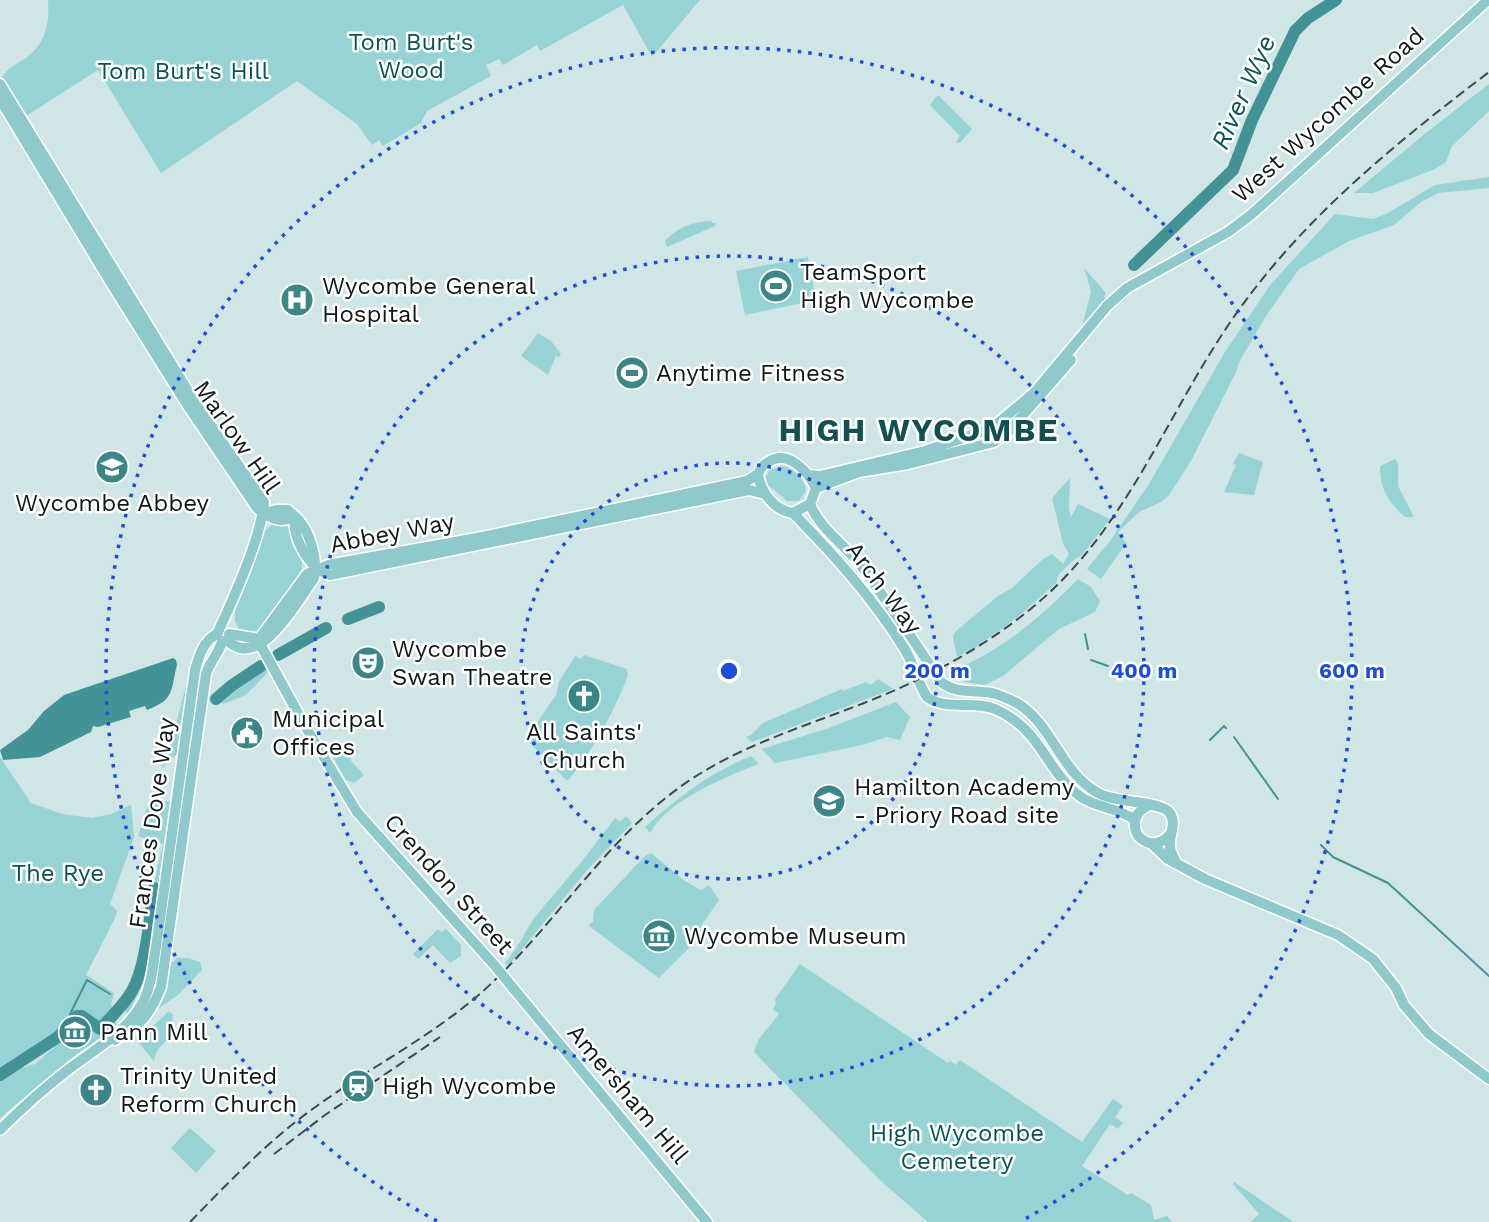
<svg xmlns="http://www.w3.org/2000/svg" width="1489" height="1222" font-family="'Work Sans',sans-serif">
  <rect width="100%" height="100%" fill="#d0e5e5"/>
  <g fill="#97d2d4">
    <path d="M48,0H700L652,57L623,5L540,51L537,45L503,65L499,59L486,65L491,76L427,111L421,123L383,146L379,140L372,145L357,124L297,81L161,173L98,70L26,116L2,78C6,69 15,65 23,60C45,46 50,24 48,0Z"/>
    <path d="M1489,84V111L1452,146L1446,162L1435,169L1373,193H1354L1427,132Z"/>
    <path d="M938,95L972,129L960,143L956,142L960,136L930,105Z"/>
    <path d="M1489,177V188L1438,193L1421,202L1394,225L1349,241L1299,269L1266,316L1239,362L1236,372L1191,461L1169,495L1161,502L1139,512L1118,532L1126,543L1101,579L1087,569L1110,541L1149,484L1225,352L1271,284L1335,214L1373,219L1388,213L1435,185Z"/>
    <path d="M712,221V223H716L715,226L667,247L665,241C678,227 692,222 712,221Z"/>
    <path d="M808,257L816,300L745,315L736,271Z"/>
    <path d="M1084,268L1106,293L1104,298H1106L1081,331L1091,291Z"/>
    <path d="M538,333L551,341L561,354L559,357L556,356L548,375L521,356Z"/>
    <path d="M1239,453L1263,462L1254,495L1224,492L1236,465L1233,464Z"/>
    <path d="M1395,459L1398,464V486L1414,517H1405C1388,502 1380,489 1380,466Z"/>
    <path d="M783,466C794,469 805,479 806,491L799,501H787L767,484L766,477L770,470Z"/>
    <path d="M1070,478L1069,508L1071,517L1078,504L1110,519L1082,555L1075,559L1059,574L1056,583L1019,616L975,648L957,657L953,637L955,632L998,596L1012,588L1043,559L1052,554L1063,564L1069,554L1063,543L1052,498Z"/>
    <path d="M283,524C300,532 304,559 301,575L262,631L251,634L241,632L235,621V603L264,531L272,525Z"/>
    <path d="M1078,579L1091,587L1100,601L1095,612L1059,629L1003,676L985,685L964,682L965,678L959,668C1006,647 1042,616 1078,579Z"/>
    <path d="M584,655L627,669L628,675C616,708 591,755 567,781L526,739L556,695L559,682L575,656L581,659Z"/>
    <path d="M265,666L269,671L246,695L223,704L219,699L232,687Z"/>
    <path d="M189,673L192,674L181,750L161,769L171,745Z"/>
    <path d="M878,679L893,689L752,742L746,737L751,735L763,723L842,689L843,691L866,682L871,685Z"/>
    <path d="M896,702L910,717L900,740L887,737L862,745L775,763L762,749L829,728Z"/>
    <path d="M350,742L358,752L351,757V761L364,775L354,783L346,780L330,752Z"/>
    <path d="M751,756L759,764C725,777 668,800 650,833L645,827C678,797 710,773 751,756Z"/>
    <path d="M0,757L31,803L62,814L92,818L111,814L131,805L134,837L110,904L117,911L116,916L86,975L114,993L111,1004L114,1010L110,1016L118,1025L73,1057L0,1118V1081L22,1068L35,1064L62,1041L54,1034L0,1070Z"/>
    <path d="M153,799L170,802L171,806L145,979L128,1014L125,1010C150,971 147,937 153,893C155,876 159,860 163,844L138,836L147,808Z"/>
    <path d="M626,816L632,823L588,869L508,966L505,963C521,945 528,923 544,906C568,879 593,848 615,818L620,822Z"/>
    <path d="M651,853L685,881L701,890L709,885L719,900L699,929L701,931L691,946L659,978L589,926L590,923L593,922L594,910L645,856Z"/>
    <path d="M438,929L441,932L446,929L461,945V956L450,963L433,945L418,959L413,954Z"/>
    <path d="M176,958H188L200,962L202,970L178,995L156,1010L167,980L169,962H174Z"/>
    <path d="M800,964L948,1063L950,1061L956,1065L960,1060L1082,1142L1113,1099L1123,1106L1115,1117L1123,1123L1118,1129L1110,1124L1082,1166L1128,1195L1131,1193L1151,1205L1154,1220L1167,1216L1172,1222H928L881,1181L754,1052L759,1039L779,1014L773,1009L776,1004L775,999Z"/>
    <path d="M169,1011L173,1015C172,1022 173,1032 168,1038C160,1050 158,1044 154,1061L135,1038L151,1028Z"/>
    <path d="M190,1128L216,1151L196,1173L171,1148Z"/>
    <path d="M1234,1182L1292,1221V1222H1251L1259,1214L1233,1184Z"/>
  </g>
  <path fill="#439396" d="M173,658L176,660L177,665C170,692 175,699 147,710L145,706L129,711L131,717L98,727L93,726L91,732L40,757L3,760L0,750L28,730L44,711L64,695Z"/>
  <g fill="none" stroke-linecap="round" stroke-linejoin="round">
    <g stroke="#439396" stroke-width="2">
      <path d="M1085,634L1088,649"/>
      <path d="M1091,660L1108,666"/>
      <path d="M1234,737L1278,799"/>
      <path d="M1210,740L1224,726L1226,728"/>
      <path d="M1321,845L1333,857L1388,883L1489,976"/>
      <path d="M70,1014L87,980L110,994"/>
    </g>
    <g stroke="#439396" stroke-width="12">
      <path d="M1134,265L1233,170L1252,120L1295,31L1308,18L1336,0"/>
      <path d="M348,619L379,607"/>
      <path d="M278,655L326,628"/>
      <path d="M216,699L231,686L261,666"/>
      <path d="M0,1075L58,1037L77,1016H82L100,1029C111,1017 124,1005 132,991C146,967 150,916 154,888"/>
    </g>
    <defs>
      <g id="major">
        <path d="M0,84L196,404L264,502C261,539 233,600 217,634"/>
        <path d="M0,99L111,283L188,406L257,508C269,518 280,524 295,517"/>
        <path d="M808,475L820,476L925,451L992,428L1035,392L1107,306L1127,288L1228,232L1252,214L1488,0"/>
        <path d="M816,488L859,472L908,464L994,442L1009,431L1071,360"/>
        <path d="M810,504C819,527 842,543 858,562C888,601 914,641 941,682C956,694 974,690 992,693C1000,695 1009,699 1017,703C1053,725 1061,773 1098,793C1115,803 1160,801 1169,812C1178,823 1168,836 1170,848C1171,853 1174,858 1176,862"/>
        <path d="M793,513C834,555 873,598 904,648C914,664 917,682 927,697C946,711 974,700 995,709C1043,730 1045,771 1081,797C1097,808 1120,808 1135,820"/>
        <path d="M295,517C292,539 309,568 330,575L749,490L765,494"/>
        <path d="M229,634L254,638L260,644L305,726L357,812L496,967"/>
        <path d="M227,640C259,673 298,600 314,578C318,563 311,536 301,523C298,518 292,514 288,510H276L263,514"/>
        <path d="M260,644L262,635L307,574L328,565L477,538L747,481L758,474C761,467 763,465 770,461C789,450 808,472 816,488L810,504L793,513C774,510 761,493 758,474"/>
        <path d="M1150,805C1136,810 1131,823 1138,836C1149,847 1162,845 1171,833"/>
        <path d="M1152,844L1168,859L1205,879L1338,935L1373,959L1396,988L1404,1005L1429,1034L1489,1079"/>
        <path d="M513,988L707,1222"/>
        <path d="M115,1040C141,1025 150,1015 161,987L206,674C210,661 220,652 222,641"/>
        <path d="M0,1130C22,1108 44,1088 69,1069C96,1048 128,1032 144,1000C152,983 153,965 156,947L195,670C199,656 203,641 217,634"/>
      </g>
    </defs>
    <use href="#major" stroke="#fff" stroke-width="13"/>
    <use href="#major" stroke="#90c9cb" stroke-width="10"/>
    <g stroke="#3f4949" stroke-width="2" stroke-dasharray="10 5" stroke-linecap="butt">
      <path d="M274,1154L325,1115L440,1037"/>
      <path d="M190,1222C229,1182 268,1141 314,1108C369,1068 431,1037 482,992C559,923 611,828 701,773C752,742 808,725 864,703C925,679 982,649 1033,607C1125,531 1164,420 1229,324C1298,222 1392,146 1489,72"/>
    </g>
    <defs>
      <path id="major-bridge" d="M496,967L513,988"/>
    </defs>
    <use href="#major-bridge" stroke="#fff" stroke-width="13" stroke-linecap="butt"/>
    <use href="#major-bridge" stroke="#90c9cb" stroke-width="10"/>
  </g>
  <g fill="none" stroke="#1d4ed8" stroke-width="3.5" stroke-dasharray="3.5 7">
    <circle cx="729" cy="671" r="208"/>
    <circle cx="729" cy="671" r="415"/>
    <path d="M437 1221A623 623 0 1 1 1021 1221"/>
  </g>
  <defs>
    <symbol id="stadium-disc" viewBox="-11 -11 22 22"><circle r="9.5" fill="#3d8688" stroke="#fff"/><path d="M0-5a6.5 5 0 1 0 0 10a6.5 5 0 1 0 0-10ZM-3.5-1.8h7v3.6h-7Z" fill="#fff"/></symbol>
    <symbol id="hospital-disc" viewBox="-11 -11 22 22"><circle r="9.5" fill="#3d8688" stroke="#fff"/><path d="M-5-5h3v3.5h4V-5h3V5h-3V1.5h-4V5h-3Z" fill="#fff"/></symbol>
    <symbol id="school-disc" viewBox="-11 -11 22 22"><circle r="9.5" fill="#3d8688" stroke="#fff"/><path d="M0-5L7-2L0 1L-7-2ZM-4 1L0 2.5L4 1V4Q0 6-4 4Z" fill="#fff"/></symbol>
    <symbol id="theatre-disc" viewBox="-11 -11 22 22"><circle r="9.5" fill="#3d8688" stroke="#fff"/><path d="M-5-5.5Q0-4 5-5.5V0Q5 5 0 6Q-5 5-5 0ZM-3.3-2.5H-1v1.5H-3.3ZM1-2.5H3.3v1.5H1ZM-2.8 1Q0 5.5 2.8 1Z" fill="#fff"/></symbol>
    <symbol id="church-disc" viewBox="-11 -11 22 22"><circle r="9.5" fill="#3d8688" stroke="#fff"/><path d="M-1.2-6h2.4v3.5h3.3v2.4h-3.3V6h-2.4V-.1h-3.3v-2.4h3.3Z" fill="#fff"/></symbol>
    <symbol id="civic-disc" viewBox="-11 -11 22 22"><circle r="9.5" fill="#3d8688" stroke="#fff"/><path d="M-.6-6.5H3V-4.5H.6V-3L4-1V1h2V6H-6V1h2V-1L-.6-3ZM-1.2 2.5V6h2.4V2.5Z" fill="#fff"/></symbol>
    <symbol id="museum-disc" viewBox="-11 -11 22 22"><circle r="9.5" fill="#3d8688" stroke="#fff"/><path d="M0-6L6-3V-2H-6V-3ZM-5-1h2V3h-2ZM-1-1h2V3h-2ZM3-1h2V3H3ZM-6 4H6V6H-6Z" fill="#fff"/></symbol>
    <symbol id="station-disc" viewBox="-11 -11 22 22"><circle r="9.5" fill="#3d8688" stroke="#fff"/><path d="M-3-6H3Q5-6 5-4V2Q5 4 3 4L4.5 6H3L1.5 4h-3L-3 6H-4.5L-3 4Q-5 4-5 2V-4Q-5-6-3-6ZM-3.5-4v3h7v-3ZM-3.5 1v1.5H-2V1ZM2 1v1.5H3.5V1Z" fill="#fff"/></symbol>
  </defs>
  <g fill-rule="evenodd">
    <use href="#stadium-disc" x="757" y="267" width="38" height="38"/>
    <use href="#hospital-disc" x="278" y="281" width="38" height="38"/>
    <use href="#stadium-disc" x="613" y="354" width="38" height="38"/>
    <use href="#school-disc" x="93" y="448" width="38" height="38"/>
    <use href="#theatre-disc" x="349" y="644" width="38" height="38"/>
    <use href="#church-disc" x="565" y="677" width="38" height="38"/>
    <use href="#civic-disc" x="228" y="714" width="38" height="38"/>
    <use href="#school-disc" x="810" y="782" width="38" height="38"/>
    <use href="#museum-disc" x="640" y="917" width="38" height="38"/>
    <use href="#museum-disc" x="56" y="1013" width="38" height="38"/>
    <use href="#station-disc" x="339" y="1067" width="38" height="38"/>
    <use href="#church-disc" x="77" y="1071" width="38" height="38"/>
  </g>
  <g text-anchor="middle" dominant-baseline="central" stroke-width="5" stroke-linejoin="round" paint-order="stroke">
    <g font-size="24" fill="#095254" stroke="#fff">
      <text x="411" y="42">Tom Burt's<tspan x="411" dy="28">Wood</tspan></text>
      <text x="183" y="71">Tom Burt's Hill</text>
      <text x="58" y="873">The Rye</text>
      <text x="957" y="1133">High Wycombe<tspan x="957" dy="28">Cemetery</tspan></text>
    </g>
    <g font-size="24" fill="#111818" stroke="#fff">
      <text transform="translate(1328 115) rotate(-42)">West Wycombe Road</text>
      <text transform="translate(237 437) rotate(55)">Marlow Hill</text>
      <text transform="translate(392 533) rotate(-11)">Abbey Way</text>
      <text transform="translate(884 588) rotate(53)">Arch Way</text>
      <text transform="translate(152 823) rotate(-82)">Frances Dove Way</text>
      <text transform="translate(449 884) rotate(48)">Crendon Street</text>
      <text transform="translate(628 1094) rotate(50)">Amersham Hill</text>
    </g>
    <g font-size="24" fill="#111818" stroke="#fff" text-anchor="start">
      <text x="800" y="272">TeamSport<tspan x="800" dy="28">High Wycombe</tspan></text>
      <text x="322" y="286">Wycombe General<tspan x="322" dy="28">Hospital</tspan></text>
      <text x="656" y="373">Anytime Fitness</text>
      <text x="112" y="503" text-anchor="middle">Wycombe Abbey</text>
      <text x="392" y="649">Wycombe<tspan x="392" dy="28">Swan Theatre</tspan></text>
      <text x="272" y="719">Municipal<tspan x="272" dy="28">Offices</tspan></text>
      <text x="584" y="732" text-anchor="middle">All Saints'<tspan x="584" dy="28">Church</tspan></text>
      <text x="854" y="787">Hamilton Academy<tspan x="854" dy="28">- Priory Road site</tspan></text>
      <text x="684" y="936">Wycombe Museum</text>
      <text x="100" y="1032">Pann Mill</text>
      <text x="120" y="1076">Trinity United<tspan x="120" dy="28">Reform Church</tspan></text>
      <text x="382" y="1086">High Wycombe</text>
    </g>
    <g font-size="26" font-style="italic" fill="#0d5456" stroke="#fff">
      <text transform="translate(1243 92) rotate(-66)">River Wye</text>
    </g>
    <g font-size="32" font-weight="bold" letter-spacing="2" fill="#125052" stroke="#fff">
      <text x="919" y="430">HIGH WYCOMBE</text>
    </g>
  </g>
  <circle cx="729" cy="671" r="10" fill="#1d4ed8" stroke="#fff" stroke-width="3.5"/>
  <g font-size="21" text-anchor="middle" font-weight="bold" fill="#1d4ed8" stroke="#fff" stroke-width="5" stroke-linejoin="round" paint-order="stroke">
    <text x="937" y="678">200 m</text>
    <text x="1144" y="678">400 m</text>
    <text x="1352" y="678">600 m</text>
  </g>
</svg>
